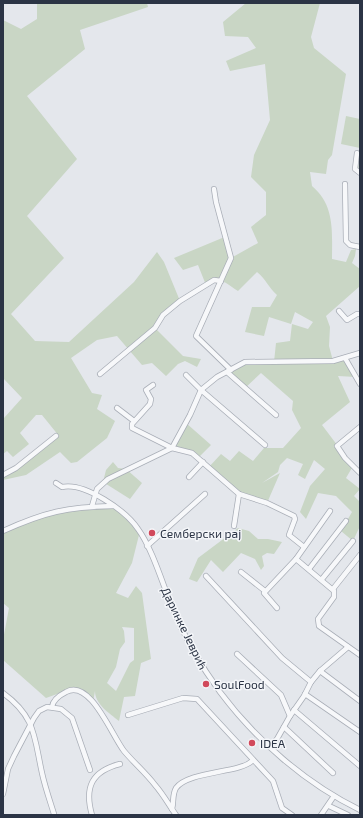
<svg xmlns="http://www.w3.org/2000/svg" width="363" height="818" font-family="'Exo 2',sans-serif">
  <rect width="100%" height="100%" fill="#e4e7ec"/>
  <g fill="#c9d6c5" fill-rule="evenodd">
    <path d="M37,3H147L148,7L80,30L85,49L27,96L77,159L27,216L64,258L11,314L35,341L69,342L134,282L157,252L164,262L180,301L163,315L155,328L183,356L201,359L197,367L185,361L178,364L166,376L152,363L142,365L117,336L97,340L71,358L92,393L102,395L97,409L115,421L107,438L77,462L71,463L60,452L26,475L3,480V475L59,436L42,415H36L20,433L29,444L13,457L7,451L3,454L4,418L22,398L3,378V20L21,29L37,19Z"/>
    <path d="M246,3H320L311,37L314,48L346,74L332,155L328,160L326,174L310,172L312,186C335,205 332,232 332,259L346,262L351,250L356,249L355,256L352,263L360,269V286L326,316L330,327L329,346L333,361L345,358L356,377L338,376L350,402L322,425L353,466L346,478L360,489L354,496L360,502V526L353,541L341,531L352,512L336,496L318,493L306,519L300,512L310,486L325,469L314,460L305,479L298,475L303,464L287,458L280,465L278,472L262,483L280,473L267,503L244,496L208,468L221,454L230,461L239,451L253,461L264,448H283L301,428L292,410L293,401L261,373L245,388L227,372L245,362H274L276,343L290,341L292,324L308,329L313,322L295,312L291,324L269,317L264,336L245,332L252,307H270L277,295C268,287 266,279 257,272L238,291C224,282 222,277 206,285L198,265L183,270L174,258L227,236L231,258L258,243L251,227L266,215V192L251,177L254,155L270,120L265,64L230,71L226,61L256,48L248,37L225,36L223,22Z"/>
    <path d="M346,116L360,119V171L358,170L360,148L341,144Z"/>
    <path d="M186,423L211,445L198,458L192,453L172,448Z"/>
    <path d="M113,462L118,468L126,469L142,483L130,499L103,482L106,470Z"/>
    <path d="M113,506L140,531L132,563L116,593L128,598L136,586L142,593L151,659L141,663L135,696L124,697L119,721C109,713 95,704 95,691L93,702L86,695L71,689L46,698L3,660V640L9,608L3,603V530L59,510ZM122,627L134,628V660L130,663L116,691L107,683L116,667L120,649L125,642L124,631Z"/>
    <path d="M238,528L249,531L258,539H268L282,542L274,554L267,553L262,556L264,566L261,570L255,559L241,553L223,572L211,560L197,582L189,579L198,558Z"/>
  </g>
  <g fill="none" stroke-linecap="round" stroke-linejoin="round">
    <defs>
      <g id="minor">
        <path d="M357,153L355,169L360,173"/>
        <path d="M345,184L346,241L350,245L360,247"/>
        <path d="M214,189L216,202L231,258L196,336L231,370"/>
        <path d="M339,311L347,320L357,314H360"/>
        <path d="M345,358L360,384"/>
        <path d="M227,372L276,415"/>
        <path d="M100,374L155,328L163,315L180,301L214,280L221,281"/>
        <path d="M186,375L201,390L265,445"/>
        <path d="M153,385L146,390L151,399L150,404L132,424V428L172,448L192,453L239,494L267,503L294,516L295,519L289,535L304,547"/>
        <path d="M117,408L134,421"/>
        <path d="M360,427L337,446L345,458L360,473"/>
        <path d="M3,475L16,468L56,436"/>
        <path d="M189,477L203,462"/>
        <path d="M56,483L62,487C85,482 126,511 138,529C152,548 163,585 172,607C184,636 201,666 220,692C256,740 305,783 360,810"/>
        <path d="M92,506L97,489L108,479L172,448L190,415L201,390L217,377L245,362L333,361L360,353"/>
        <path d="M234,526L239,494"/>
        <path d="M3,531C45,512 67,507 113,506"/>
        <path d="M147,546L205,494"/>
        <path d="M296,559L330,511"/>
        <path d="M309,569L346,521"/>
        <path d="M241,572L265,591"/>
        <path d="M206,576L282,658L311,682"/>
        <path d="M322,579L353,541"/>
        <path d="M333,589L360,555"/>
        <path d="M277,608L264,593L296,559L334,591V597L318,619L319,626L360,655"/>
        <path d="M237,654L281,695L290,716"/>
        <path d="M320,671L360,701"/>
        <path d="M3,693C36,717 34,737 42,773C45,787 50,801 54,814"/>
        <path d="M305,694L360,732"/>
        <path d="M52,707C53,699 60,695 66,692C90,678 112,736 124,751C134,763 146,773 155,785C163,794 169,805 176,815"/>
        <path d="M294,710L360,766"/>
        <path d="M128,715L183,698L197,699L273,781L282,808L292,815"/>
        <path d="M284,727L333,773"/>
        <path d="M270,747L277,739L290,716L304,696L311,682L320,671L348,647"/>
        <path d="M3,794L8,769L14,756L34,718L39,711L47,707L61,709L72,718L90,770"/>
        <path d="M329,806L348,815"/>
        <path d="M172,809C174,802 172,795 176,788C188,771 240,773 252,761"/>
        <path d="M92,815C84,787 92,771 120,764"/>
        <path d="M321,815L334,796"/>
      </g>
    </defs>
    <use href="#minor" stroke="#a9aeb7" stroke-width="6"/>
    <use href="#minor" stroke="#f7f8fa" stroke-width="4.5"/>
  </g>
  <g fill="#d1495b" stroke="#f4f6f9" stroke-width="1.5">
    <circle cx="152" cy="533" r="4"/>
    <circle cx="206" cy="684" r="4"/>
    <circle cx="252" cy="743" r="4"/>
  </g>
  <g text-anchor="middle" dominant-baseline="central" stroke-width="3" stroke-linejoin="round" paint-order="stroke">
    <g font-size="12" fill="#2b3445" stroke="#f4f6f9" text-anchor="start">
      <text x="160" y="533">Семберски рај</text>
      <text x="214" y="684">SoulFood</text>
      <text x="260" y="743">IDEA</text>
    </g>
    <g font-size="12" fill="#2b3445" stroke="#f4f6f9">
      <text transform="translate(185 628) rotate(64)">Даринке Јеврић</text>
    </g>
  </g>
  <rect width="363" height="818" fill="none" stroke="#2b3445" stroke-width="8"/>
</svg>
